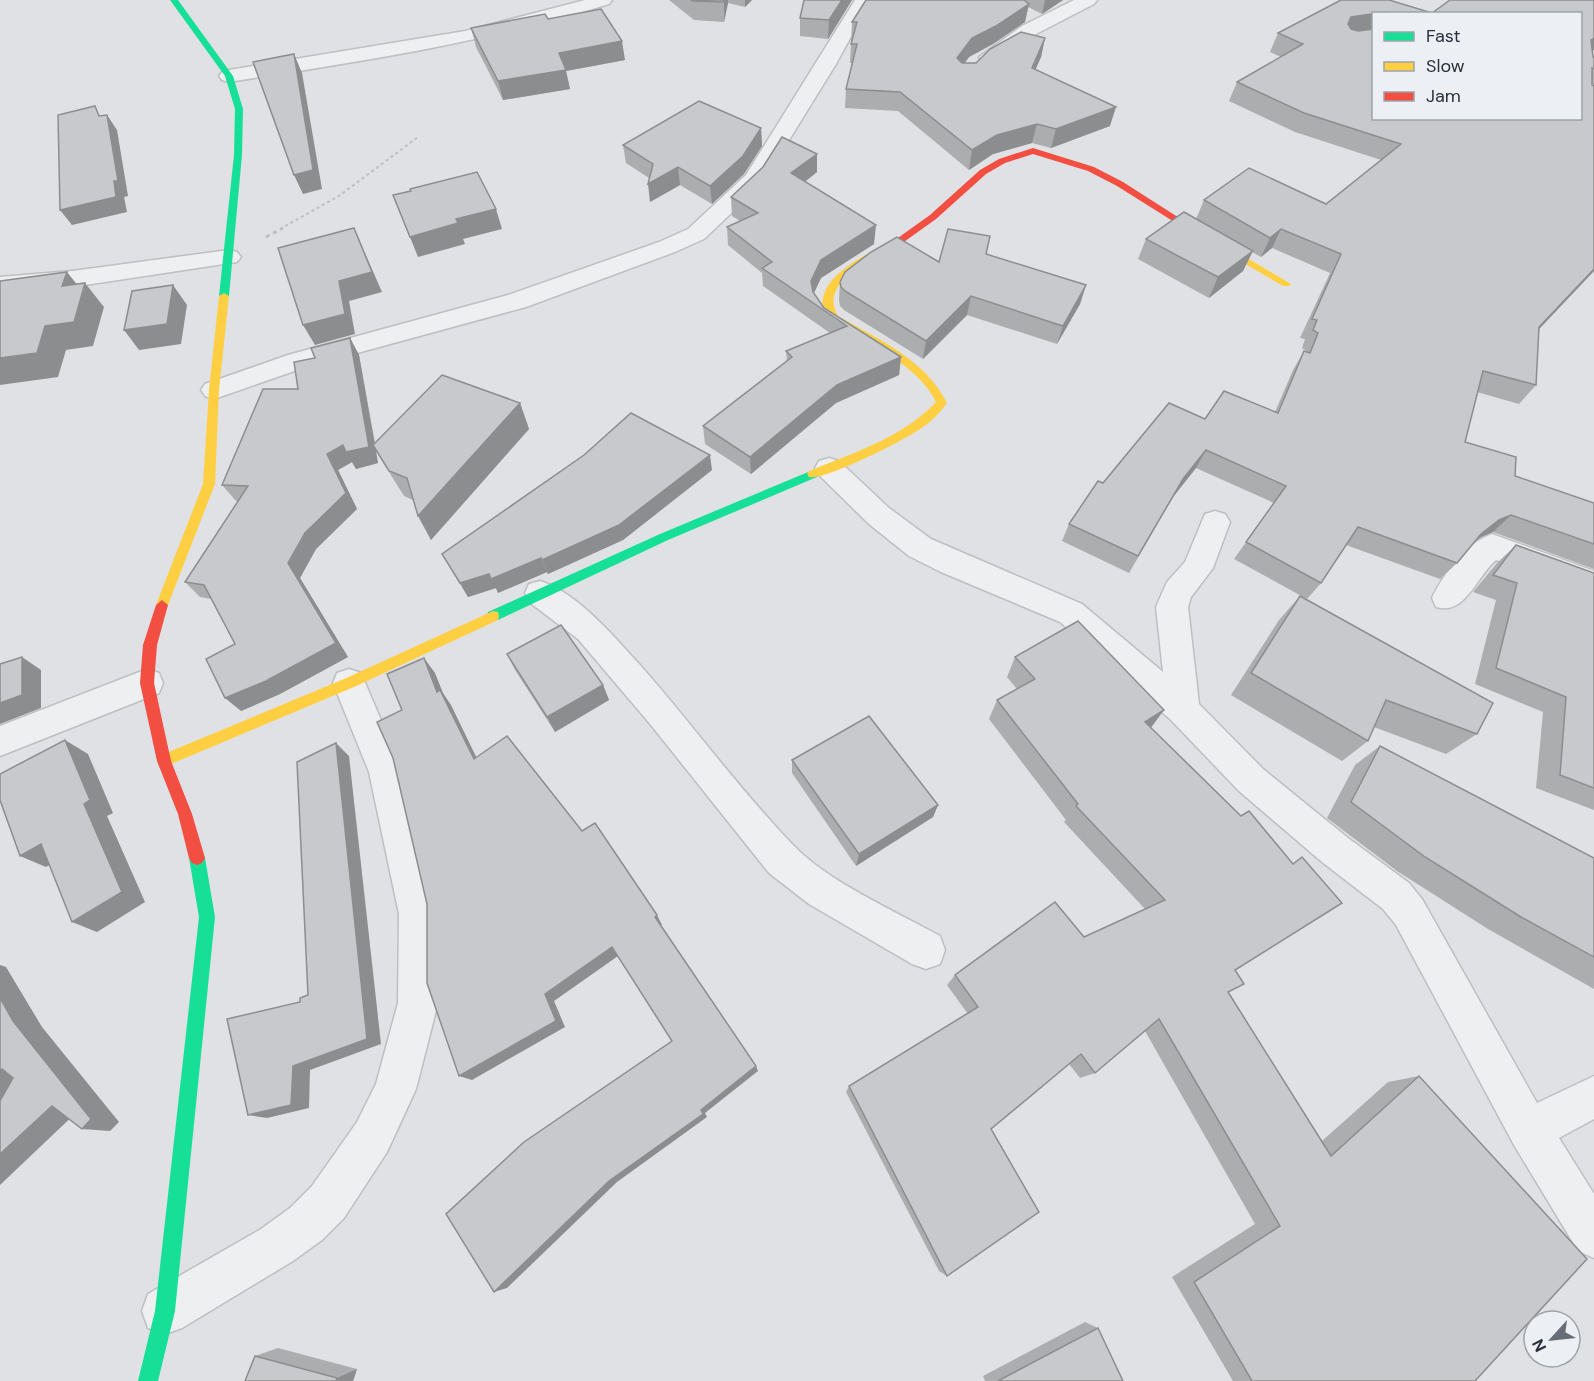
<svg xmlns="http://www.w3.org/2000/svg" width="1594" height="1381" font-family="'DM Sans',sans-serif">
  <rect width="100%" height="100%" fill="#dfe1e4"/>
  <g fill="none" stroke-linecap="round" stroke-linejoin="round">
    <defs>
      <g id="street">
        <path d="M585,0H612L609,4C485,43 357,62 229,82L222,80L219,76L222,72L229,70L465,31Z"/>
        <path d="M855,0H874L865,11L836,64L762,184L704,239L675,252L526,307L306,367L214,399L205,396L201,390L205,384L288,355L508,295L659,242L688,229L746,175Z"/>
        <path d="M1074,0H1097L1094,4L1036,34L996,61H982L979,57L1022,26Z"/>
        <path d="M229,250L237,252L241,257L237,262L72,287L0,293V277L72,271Z"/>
        <path d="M829,458L839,461L889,508L931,539L1082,604L1163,672L1156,607L1167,582L1185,562L1205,514L1215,511L1225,514L1230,522L1213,568L1191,597L1188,607L1199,704L1263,769L1348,838L1409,883L1422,899L1537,1103L1594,1076V1119L1559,1138L1594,1194V1258L1578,1251L1514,1145L1396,925L1383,909L1322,862L1239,791L1171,720L1060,622L941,572L909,556L869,524L819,475L815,468L819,461Z"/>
        <path d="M1492,534L1594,571V596L1496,560C1476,577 1465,616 1436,607L1432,598C1443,575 1466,543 1492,534Z"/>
        <path d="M540,581C578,593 613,636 640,665C692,724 738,788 793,845C828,882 895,911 940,936L945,950L940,964L926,969L912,964L809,904L769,873L651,725L578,639L529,602L525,593L529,584Z"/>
        <path d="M147,669L159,673L163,683L159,693L0,756V726Z"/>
        <path d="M349,669L361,673L403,772L437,914L438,1003L416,1089L387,1152L344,1218L322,1240L293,1261L182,1328L165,1334L148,1328L142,1311L148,1294L261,1229L290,1208L312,1186L357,1122L376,1084L398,1003L399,914L369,772L333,683L337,673Z"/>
      </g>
    </defs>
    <use href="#street" stroke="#bdbfc2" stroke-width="3"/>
    <path stroke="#bebfc4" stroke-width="2" stroke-dasharray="3 3" stroke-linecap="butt" d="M280,229L339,196L418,137"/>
    <path stroke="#bebfc4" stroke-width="3" stroke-dasharray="4 4" stroke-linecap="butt" d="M266,237L283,228"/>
    <use href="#street" fill="#eeeff1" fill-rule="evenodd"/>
    <g fill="#16e098" fill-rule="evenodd">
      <path d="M170,0H178L233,76L243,109L242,155L229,296L224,299L219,296L234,155L235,109L225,76Z"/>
      <path d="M813,470L817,471L819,474L817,477L668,540L498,620H488L487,616L488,612L660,534Z"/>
      <path d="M197,851L202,853L205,858L215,917L175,1311L158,1381H138L155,1311L199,917L189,858L192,853Z"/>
    </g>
    <g fill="#ffcf43" fill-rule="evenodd">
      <path d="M1187,226H1193L1291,284L1289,286H1283L1187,230Z"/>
      <path d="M891,244L894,245V249C870,262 818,282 838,316C878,339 926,360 947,403C940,413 931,422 920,429C905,440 824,481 809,477L807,474L809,471C853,453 902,438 936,402C921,371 885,352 856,335C848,330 838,327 831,321C816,308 823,289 835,277C849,263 872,250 891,244Z"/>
      <path d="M224,293L229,296L219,390L215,484L168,605L162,610L156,605L203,484L209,390L219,296Z"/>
      <path d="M493,611L498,612L499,616L498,620L354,687L164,767L159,766L157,761L159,756L344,679Z"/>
    </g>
    <g fill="#f24e42" fill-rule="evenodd">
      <path d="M1033,148L1094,167L1123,182L1195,228L1187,230L1117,186L1088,171L1033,154L1005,163L986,174L936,219L894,249H888V245L930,215L980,170L999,159Z"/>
      <path d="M162,600L168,605L157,645L154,683L171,761L192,814L205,858L202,863L197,865L192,863L189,858L178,814L157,761L140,683L143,645L156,605Z"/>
    </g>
  </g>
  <g fill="#acadaf" fill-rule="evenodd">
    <path d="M669,0H752L745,7L728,3L724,22L694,20Z"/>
    <path d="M804,0H852L828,39L800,36V18Z"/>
    <path d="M866,0H1063L1042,14L1028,7L1025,22L993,44L969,57L965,63H976L1045,38L1041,57L1035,70L1110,126L1051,148L1032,143L993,154L969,170L898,111L845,108L846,89L852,63H850L852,22Z"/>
    <path d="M1341,0L1432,13L1594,0V50L1592,51L1593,57H1594V271L1539,329L1536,385L1519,404L1477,392L1465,442L1515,476L1594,503V569L1493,532L1481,537L1474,542L1457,563L1440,579L1346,545L1321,583L1307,599L1234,559L1274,503L1196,468L1173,497L1129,573L1062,541L1069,524L1103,483L1205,419L1275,412L1293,370L1304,351L1307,352V351L1302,348L1305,339L1300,338L1330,273L1272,248L1261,257L1252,252L1243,271L1209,298L1138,259L1146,239L1196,219L1204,200L1326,204L1381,160L1295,132L1229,101L1237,82L1281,57L1270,52L1278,33ZM1374,14H1581L1374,118Z"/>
    <path d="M548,19L625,60L566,71L570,89L503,100L476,47L471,28Z"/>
    <path d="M761,128L762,146L744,174L712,204L680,185L650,202L649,178L626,163L623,145Z"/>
    <path d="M817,154V172L805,182L874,244L821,278L814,293L824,308L901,357L899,375L836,403L751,474L705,444L703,426L787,361L786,351L830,333L763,286L762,273L728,245L727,227L740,221L732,216L731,197Z"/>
    <path d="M986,254L1086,285L1080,304L1057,344L967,315L923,359L844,310L840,306L839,300L840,282L939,262Z"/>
    <path d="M350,338L359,355L375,443L520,403L529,429L431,540L413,500L404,496L376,451L378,463L356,469L352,462L338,470L357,509L316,549L300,578L348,657L280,694L241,711L235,644L211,599L200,597L185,582L239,501H236L222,485L298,389L315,358Z"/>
    <path d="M712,470L623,540L548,574L547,572L498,593L496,588L468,597L442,554Z"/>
    <path d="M1516,545L1594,573V810L1536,788L1543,712L1475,684L1496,600L1473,592L1497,563Z"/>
    <path d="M1300,596L1477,734L1446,754L1374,727L1368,741L1342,761L1231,695L1279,620Z"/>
    <path d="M507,654L603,685L609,700L555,732L515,670Z"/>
    <path d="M1015,657L1151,728L1235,970L1228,992L1322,1141L1388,1082L1419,1076L1475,1381H1233L1172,1277L1255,1224L1145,1031L1095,1073L1080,1078L1069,1064L991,1129L947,1276L939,1271L846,1092L849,1086L968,1014L947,985L955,975L1084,937L1145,909L1064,822L1066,820L989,719L997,700L1017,689L1007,677Z"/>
    <path d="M1380,746L1594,858V989L1488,929L1397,871L1327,818L1355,765Z"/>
    <path d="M792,760L938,805L933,817L856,866L792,773Z"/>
    <path d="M1085,1322L1098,1328L1123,1381H985L983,1376Z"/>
    <path d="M278,1348L357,1369L353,1381H245L255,1356Z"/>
  </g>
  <g fill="#8c8d8f">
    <path d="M724,0H728V3L724,22Z"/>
    <path d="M745,0H752L745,7Z"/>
    <path d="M842,0H852L828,39L829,20Z"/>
    <path d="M1045,0H1063L1042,14Z"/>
    <path d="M1029,4L1025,22L993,44L969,57L954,76L957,58L972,38Z"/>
    <path d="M1374,14V31L1343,36L1351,17Z"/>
    <path d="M1045,38L1041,57L1028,87L1032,68Z"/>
    <path d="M1594,38V50L1581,57L1591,40Z"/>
    <path d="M622,41L625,60L566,71L570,89L503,100L498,81L559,53Z"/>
    <path d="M294,54L302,73L322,189L303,194L294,175Z"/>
    <path d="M1116,107L1110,126L1051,148L1056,129Z"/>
    <path d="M107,115L117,130L128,196L124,197L127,212L72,225L60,210Z"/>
    <path d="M1037,124L1032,143L993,154L969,170L972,150L997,135Z"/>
    <path d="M761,128L762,146L744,174L712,204L710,186Z"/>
    <path d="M817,154V172L791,192V173Z"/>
    <path d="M678,167L680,185L650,202L648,184Z"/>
    <path d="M496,209L502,229L463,239L465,244L418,257L410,237L456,219Z"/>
    <path d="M876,225L874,244L821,278L811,299V281L821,260Z"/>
    <path d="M354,228L382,292L349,301L355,334L315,345L303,325L339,281Z"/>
    <path d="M1281,229L1272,248L1261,257L1270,238Z"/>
    <path d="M1253,251L1243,271L1209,298L1218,277Z"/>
    <path d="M1594,269V271L1523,346L1539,327Z"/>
    <path d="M67,272L83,292L85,283L104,307L93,346L66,350L58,377L0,385V358L62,286Z"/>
    <path d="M173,285L187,305L181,344L139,350L124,330Z"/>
    <path d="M1086,285L1080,304L1057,344L1063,326Z"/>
    <path d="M971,296L967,315L923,359L926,341Z"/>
    <path d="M350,338L359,355L378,463L356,469L352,462L338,470L357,509L316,549L300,578L348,657L280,694L241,711L225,698L288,563L327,454Z"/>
    <path d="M901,357L899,375L836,403L751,474L750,457L837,385Z"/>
    <path d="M520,403L529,429L431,540L418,516Z"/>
    <path d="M1206,450L1196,468L1173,497L1129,573L1183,479Z"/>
    <path d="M710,455L712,470L623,540L548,574L542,560Z"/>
    <path d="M1511,515L1493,532L1481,537L1463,550L1481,534L1499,520Z"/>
    <path d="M541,558L547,572L498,593L496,588L468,597L460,583Z"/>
    <path d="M22,657L41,670V708L0,724V703Z"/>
    <path d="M424,658L435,673L443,693L451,705L484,773L474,759L437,692Z"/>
    <path d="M603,685L609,700L555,732L547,717Z"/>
    <path d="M1164,710L1150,729L1145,722Z"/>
    <path d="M65,740L88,754L113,813L107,816L145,902L97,932L72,922L84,804Z"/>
    <path d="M336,743L349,756L381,1044L310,1070L309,1108L267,1118L248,1115L293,1066L367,1039Z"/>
    <path d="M938,805L933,817L856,866L859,854Z"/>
    <path d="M41,844L66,855L46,867L20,856Z"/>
    <path d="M657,915L662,925L660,926L655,917Z"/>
    <path d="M612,947L618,956L554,1001L565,1027L472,1080L459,1076L545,994Z"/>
    <path d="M0,965L6,967L42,1027L119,1122L110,1131L82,1129L13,1021L0,998Z"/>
    <path d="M756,1066L758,1071L705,1113L707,1117L617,1182L507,1288L494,1292L609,1181Z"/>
    <path d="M2,1069L32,1074L0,1108V1071Z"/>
    <path d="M52,1106L80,1109L0,1185V1154Z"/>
    <path d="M357,1369L353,1381H336L337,1378Z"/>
  </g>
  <g fill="#c8c9cc" stroke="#8c8d8f" stroke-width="1.5" fill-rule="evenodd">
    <path d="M691,0H724L723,2L693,1Z"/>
    <path d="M804,0H842L829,20L800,18Z"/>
    <path d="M866,0H1024L1029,4L996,26L972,38L957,58L962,63H976L990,49L1021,32L1045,38L1032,68L1116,107L1056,129L1037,124L997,135L972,150L900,92L846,89L857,44H851L857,22H852Z"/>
    <path d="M1341,0H1389L1432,13L1450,0H1594V38L1591,40L1593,57H1594V69L1592,68V85L1594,86V269L1539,327L1536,385L1483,371L1465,442L1516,457L1515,476L1594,503V544L1511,515L1499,520L1481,534L1457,563L1358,527L1321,583L1246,542L1286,486L1206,450L1183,479L1138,556L1069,524L1098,481L1103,483L1169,403L1205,419L1224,391L1278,413L1304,351L1310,353L1318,333L1313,330L1317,320L1312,319L1341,254L1281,229L1270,238L1204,200L1249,168L1326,204L1401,144L1304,113L1237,82L1303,44L1278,33ZM1385,12V14H1581V118H1374V29L1358,31L1351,29L1348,24L1351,17Z"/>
    <path d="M601,9L622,41L559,53L566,70L498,81L471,28L545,14L548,19Z"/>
    <path d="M294,54L313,170L294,175L253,62Z"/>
    <path d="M699,101L761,128L743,156L710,186L678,167L648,184L653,164L623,145Z"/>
    <path d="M95,106L99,116L107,115L118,181H114L116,197L60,210L58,115Z"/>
    <path d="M782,137L817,154L791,173L876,225L821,260L811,281L813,292L824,308L901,357L837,385L750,457L703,426L792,357L786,351L847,326L762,268L772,262L727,227L758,213L731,197L763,167Z"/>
    <path d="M477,172L496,209L456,219L458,223L410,237L393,195L411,191L410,189Z"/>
    <path d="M1184,212L1253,251L1218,277L1146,239Z"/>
    <path d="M354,228L372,272L339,281L345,314L303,325L278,248Z"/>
    <path d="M948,229L990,236L986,254L1086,285L1063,326L971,296L926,341L845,291L841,287L840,282L845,272L871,252L897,237L939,262Z"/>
    <path d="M67,272L62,286L85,283L74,322L45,326L37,353L0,358V281Z"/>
    <path d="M173,285L167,324L124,330L132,291Z"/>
    <path d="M350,338L369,447L346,452L343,445L327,454L346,493L305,533L288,563L336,643L266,681L225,698L206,659L235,644L204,585L185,582L248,486L222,485L263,389H298L294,362L315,358L311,348Z"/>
    <path d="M442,375L520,403L418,516L407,478L389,471L373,445Z"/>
    <path d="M631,413L710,455L619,525L542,560L541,558L491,579L489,574L460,583L442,554L584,455Z"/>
    <path d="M1516,545L1594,573V788L1560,775L1566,697L1496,668L1517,583L1493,575Z"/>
    <path d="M1300,596L1493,703L1477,734L1386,700L1368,741L1251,673Z"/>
    <path d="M1078,621L1164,710L1145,722L1241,816L1249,811L1293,864L1302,857L1342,903L1235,970L1244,984L1228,992L1331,1156L1419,1076L1587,1259L1475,1381H1252L1194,1282L1280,1226L1159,1019L1095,1073L1081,1054L991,1129L1039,1212L947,1276L849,1086L978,1007L955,975L1055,902L1084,937L1165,900L1076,806L1078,804L997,700L1035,679L1015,657Z"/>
    <path d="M561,625L603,685L547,717L507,654Z"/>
    <path d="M22,657V695L0,703V664Z"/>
    <path d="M424,658L437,692L440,690L474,759L507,736L582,831L595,823L657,915L655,917L756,1066L701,1110L703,1114L609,1181L494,1292L446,1214L524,1142L672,1041L612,947L545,994L556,1021L459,1076L427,983V904L393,758L377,722L402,710L387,674Z"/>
    <path d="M869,716L938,805L859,854L792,760Z"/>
    <path d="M65,740L90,800L84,804L122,892L72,922L41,844L20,856L0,800V774Z"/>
    <path d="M336,743L367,1039L293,1066L291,1105L248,1115L227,1019L300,1002V998L308,995L297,762Z"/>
    <path d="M1380,746L1594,858V957L1521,917L1425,857L1351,802Z"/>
    <path d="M0,998L13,1021L91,1119L82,1129L52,1106L0,1154V1101L13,1078L2,1069L0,1071Z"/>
    <path d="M1098,1328L1123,1381H998Z"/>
    <path d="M255,1356L337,1378L336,1381H245Z"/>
  </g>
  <rect x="1372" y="12" width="210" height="108" fill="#ecf0f4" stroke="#9da3aa" stroke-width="1.5"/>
  <rect x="1384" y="32" width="30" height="9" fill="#16e098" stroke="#9da3aa" stroke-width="1.5"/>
  <text x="1426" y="42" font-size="18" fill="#272f3c">Fast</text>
  <rect x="1384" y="62" width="30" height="9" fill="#ffcf43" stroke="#9da3aa" stroke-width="1.5"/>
  <text x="1426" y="72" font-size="18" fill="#272f3c">Slow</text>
  <rect x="1384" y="92" width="30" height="9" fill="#f24e42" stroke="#9da3aa" stroke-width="1.5"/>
  <text x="1426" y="102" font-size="18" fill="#272f3c">Jam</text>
  <g transform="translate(1552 1339) rotate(243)"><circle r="28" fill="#ecf0f4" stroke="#9da3aa" stroke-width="1.5"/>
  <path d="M0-4.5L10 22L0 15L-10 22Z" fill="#676d77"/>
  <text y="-9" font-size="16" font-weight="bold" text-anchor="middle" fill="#272f3c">N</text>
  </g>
</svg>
